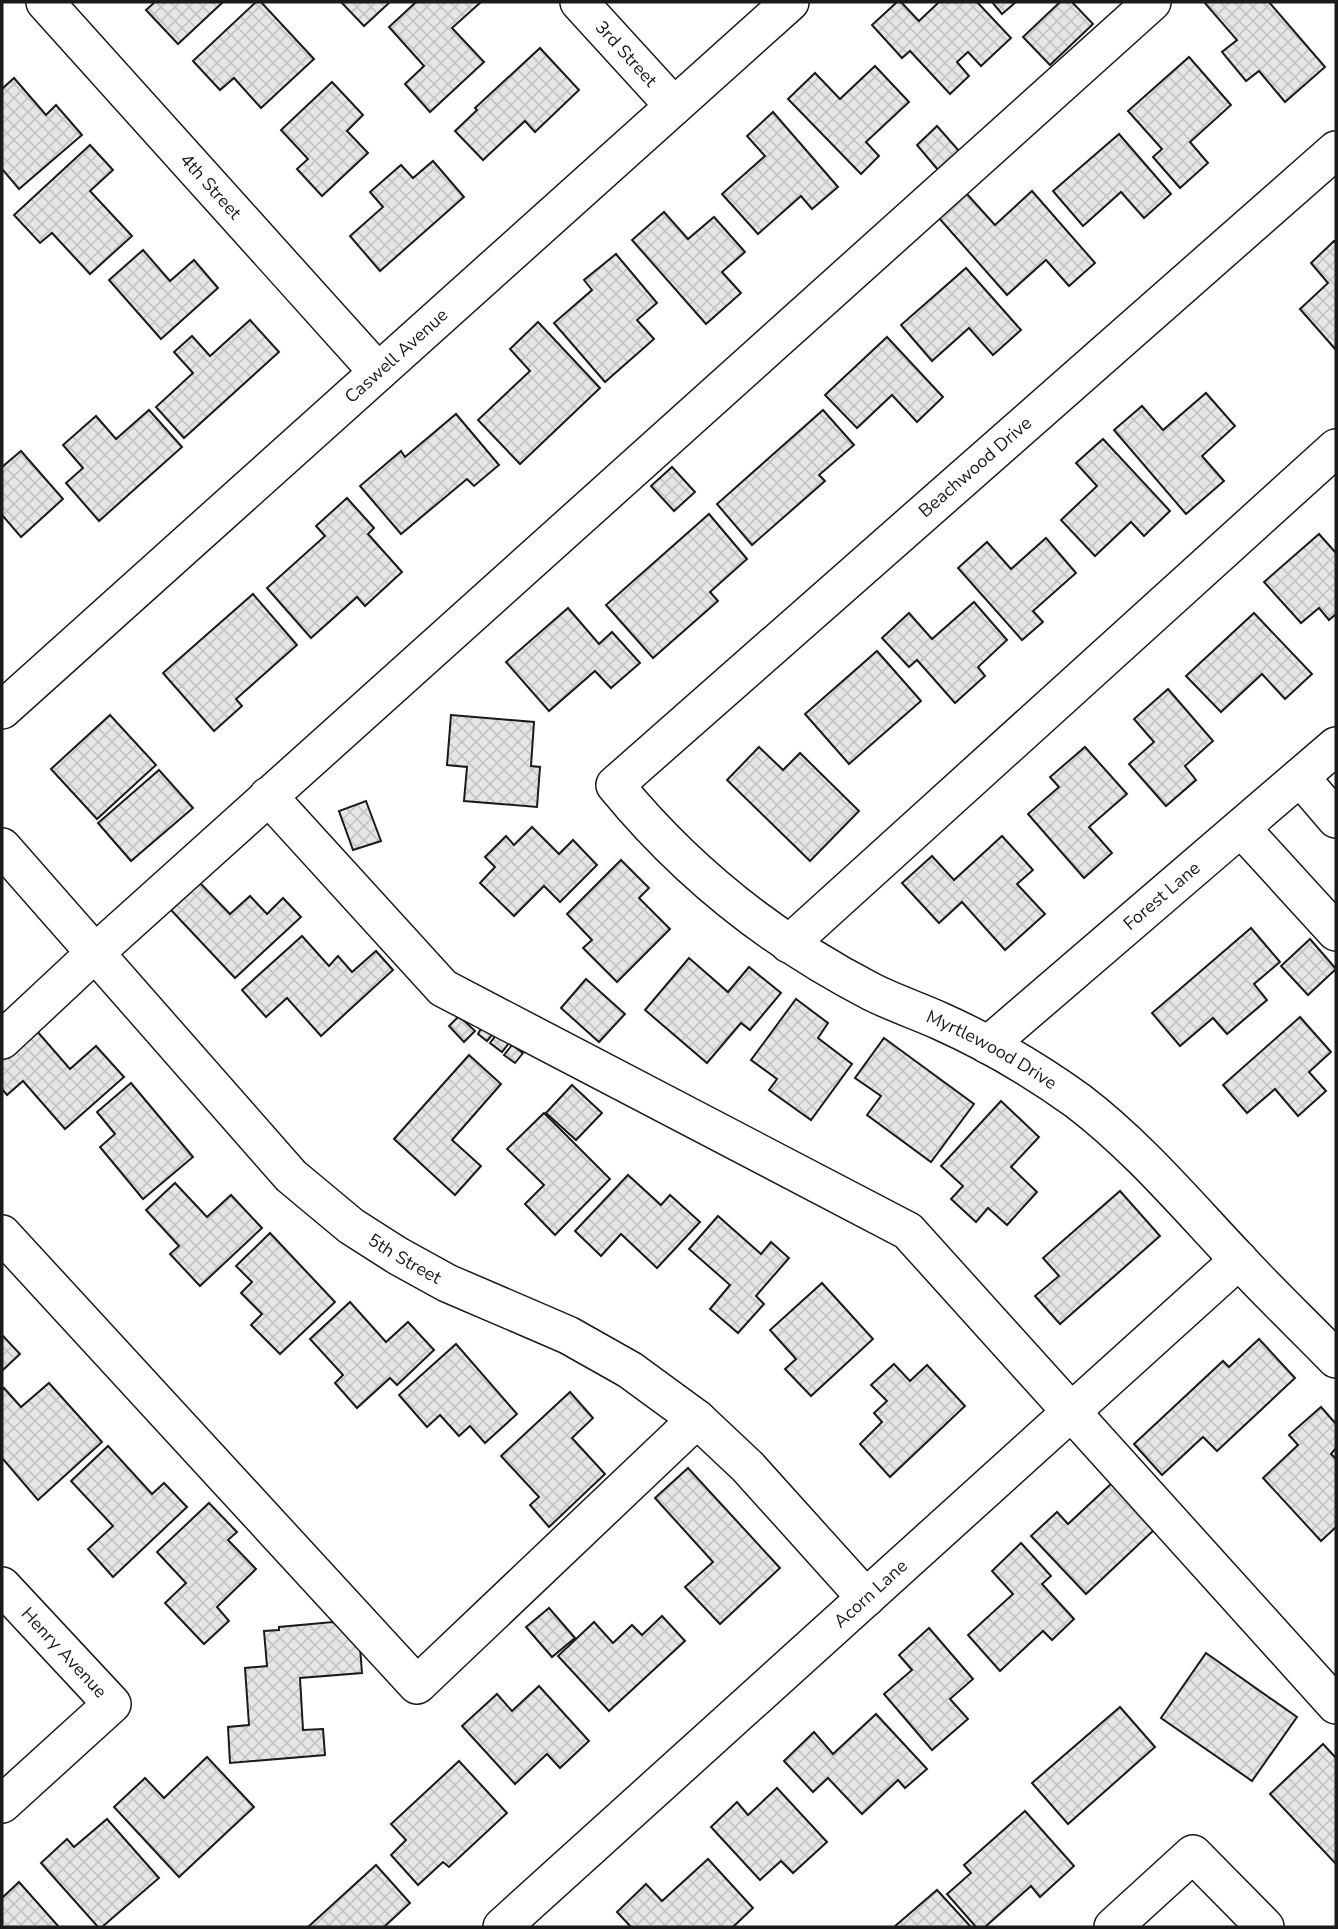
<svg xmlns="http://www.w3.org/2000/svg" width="1338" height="1929" font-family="'Nunito Sans',sans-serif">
  <defs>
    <pattern id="building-cross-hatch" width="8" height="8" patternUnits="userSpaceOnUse" patternTransform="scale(1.75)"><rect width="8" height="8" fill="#e6e6e6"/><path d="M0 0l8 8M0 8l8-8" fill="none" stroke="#c5c5c5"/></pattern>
  </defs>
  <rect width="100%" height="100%" fill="#fff"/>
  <g fill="url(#building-cross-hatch)" stroke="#1a1a1a" stroke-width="2">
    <path d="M155,2H223L178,44L146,10Z"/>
    <path d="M256,2H261L314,59L261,108L234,78L220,90L193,61Z"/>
    <path d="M341,2H390L364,26Z"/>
    <path d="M416,2H481L452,28L484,62L430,112L405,84L424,66L389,27Z"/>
    <path d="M897,2H901L919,21L939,2H977L1011,38L981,66L968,52L957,62L969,76L950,94L910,51L902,58L872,25Z"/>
    <path d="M992,2H1016L1002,14Z"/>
    <path d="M1060,2H1072L1093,24L1050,65L1023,37Z"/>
    <path d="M1204,2H1269L1325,67L1285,102L1259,71L1246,81L1222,52L1237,40Z"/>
    <path d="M540,48L579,90L535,132L525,121L483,160L455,131L477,110L475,108Z"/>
    <path d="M1189,57L1231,105L1190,142L1208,163L1180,188L1153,157L1162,149L1128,111Z"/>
    <path d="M875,66L909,102L866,142L879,156L861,174L788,99L815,73L840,99Z"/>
    <path d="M14,78L46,115L56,105L82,135L19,189L2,169V89Z"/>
    <path d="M332,82L363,115L347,131L368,153L322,196L297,169L308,159L281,130Z"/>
    <path d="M773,112L838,187L812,209L801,196L758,234L722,194L765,156L747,136Z"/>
    <path d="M937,126L959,151L938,170L917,145Z"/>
    <path d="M1119,134L1171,194L1144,218L1121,192L1083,226L1053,191Z"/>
    <path d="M90,145L113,170L90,191L132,236L90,274L52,233L40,243L14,215Z"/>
    <path d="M433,161L464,197L380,271L350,236L383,207L370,192L401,165L413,178Z"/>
    <path d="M1032,191L1095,263L1069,286L1046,260L1007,295L939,218L966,193L995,225Z"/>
    <path d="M664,212L688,239L714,217L745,252L722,272L741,293L706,324L632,240Z"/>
    <path d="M1334,241L1336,243V350L1300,309L1328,283L1311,263Z"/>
    <path d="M143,250L170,281L194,260L218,288L161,339L109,280Z"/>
    <path d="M616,254L657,303L637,320L654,339L605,382L554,323L592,290L584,280Z"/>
    <path d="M966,268L1021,330L993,355L969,328L932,361L901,325Z"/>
    <path d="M250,320L279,352L184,438L156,407L193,373L174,352L192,336L210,356Z"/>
    <path d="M538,322L600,388L520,464L478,420L530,371L510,349Z"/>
    <path d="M887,337L943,397L917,422L892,395L857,428L825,395Z"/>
    <path d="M1206,393L1235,426L1202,456L1224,481L1186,514L1114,430L1142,406L1163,430Z"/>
    <path d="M149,410L182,447L99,521L66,483L83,468L63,445L96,416L116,439Z"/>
    <path d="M823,410L854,445L819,475L825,481L752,545L717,504Z"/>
    <path d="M456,414L499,465L474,486L467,479L401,534L360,486L401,451L405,457Z"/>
    <path d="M1103,439L1170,511L1144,536L1131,522L1095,556L1061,520L1097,486L1076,463Z"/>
    <path d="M21,451L63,499L21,537L2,515V467Z"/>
    <path d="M672,467L695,492L674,511L651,486Z"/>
    <path d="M347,498L374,528L368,534L402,572L365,606L357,597L311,638L267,588L325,536L316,526Z"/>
    <path d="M709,514L747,559L710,592L718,601L653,658L606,605Z"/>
    <path d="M1319,534L1336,553V614L1329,620L1319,608L1301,623L1264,582Z"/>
    <path d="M1046,538L1076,573L1033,611L1043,622L1022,640L958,568L987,542L1011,569Z"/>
    <path d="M253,594L297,645L236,699L242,706L214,731L163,673Z"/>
    <path d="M974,602L1007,640L978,667L985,676L955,703L917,660L909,667L882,638L909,613L932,639Z"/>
    <path d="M568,608L599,644L612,632L640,663L611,688L595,671L549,711L506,662Z"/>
    <path d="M1254,613L1312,674L1285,699L1262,674L1221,712L1186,676Z"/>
    <path d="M877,651L921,701L849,764L805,714Z"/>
    <path d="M1168,689L1213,741L1185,766L1196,780L1166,806L1129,764L1154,742L1134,719Z"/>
    <path d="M110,715L156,765L97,819L51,769Z"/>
    <path d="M451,715L534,722L531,766L540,767L537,807L464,801L467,767L447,765Z"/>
    <path d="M759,747L783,770L800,753L859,811L810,861L727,780Z"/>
    <path d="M1085,747L1127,794L1089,827L1112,853L1084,878L1028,814L1059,787L1050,777Z"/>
    <path d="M159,770L193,808L131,861L98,823Z"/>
    <path d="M366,801L381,841L353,850L339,811Z"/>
    <path d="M532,827L559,854L573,840L597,865L560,902L544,886L514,916L480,883L495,867L485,857L506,836L514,845Z"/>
    <path d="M1002,836L1033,870L1017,884L1045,914L1005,950L962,902L939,923L902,883L932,856L954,880Z"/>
    <path d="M621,860L649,888L639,898L670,929L617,982L583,948L592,940L567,914Z"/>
    <path d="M200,883L230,914L250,896L267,914L283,898L301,917L235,978L171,910Z"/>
    <path d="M1251,928L1280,962L1254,984L1267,1000L1227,1034L1213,1018L1180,1046L1152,1013Z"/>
    <path d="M302,936L329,966L338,956L352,972L376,951L393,970L321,1036L287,998L266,1017L242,990Z"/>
    <path d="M1310,939L1336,969L1308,995L1281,966Z"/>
    <path d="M689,958L728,992L749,967L781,993L750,1030L741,1023L707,1063L645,1010Z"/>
    <path d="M586,979L625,1014L599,1042L561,1008Z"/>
    <path d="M796,999L828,1023L818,1038L852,1064L811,1120L769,1090L777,1079L751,1060Z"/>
    <path d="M459,1016L475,1031L464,1042L449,1026Z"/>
    <path d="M1300,1017L1331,1052L1309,1072L1326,1091L1298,1116L1275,1089L1247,1113L1223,1085Z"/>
    <path d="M482,1027L492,1035L487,1041L478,1034Z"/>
    <path d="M36,1030L70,1069L96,1046L124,1077L65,1129L23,1081L7,1095L2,1089V1059Z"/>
    <path d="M497,1034L509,1043L502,1052L490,1043Z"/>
    <path d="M884,1038L974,1104L931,1162L867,1115L881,1096L855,1078Z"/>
    <path d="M512,1045L523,1053L515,1063L504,1055Z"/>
    <path d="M469,1055L501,1084L452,1140L481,1166L455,1195L394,1139Z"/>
    <path d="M131,1083L193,1157L143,1199L100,1147L115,1134L97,1112Z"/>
    <path d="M572,1085L602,1113L576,1140L546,1113Z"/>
    <path d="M1001,1101L1039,1137L1011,1167L1037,1192L1007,1225L988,1208L976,1222L951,1199L963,1186L941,1166Z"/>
    <path d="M544,1113L610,1179L555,1235L525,1204L544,1185L507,1149Z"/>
    <path d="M628,1175L661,1205L670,1195L700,1222L657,1268L621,1234L601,1256L575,1231Z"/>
    <path d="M175,1183L207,1217L231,1195L262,1228L200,1286L170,1254L179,1246L146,1210Z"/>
    <path d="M1120,1191L1160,1236L1060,1324L1035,1296L1059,1276L1043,1258Z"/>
    <path d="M718,1216L761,1254L771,1242L789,1258L756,1296L764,1304L738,1333L710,1309L730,1285L689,1249Z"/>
    <path d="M270,1233L335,1302L280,1354L251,1325L262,1314L241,1293L252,1282L236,1266Z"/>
    <path d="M822,1283L873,1339L811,1396L785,1369L796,1359L770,1330Z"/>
    <path d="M350,1302L386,1342L408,1322L434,1350L397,1385L390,1378L357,1408L335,1383L343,1375L310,1339Z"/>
    <path d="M2,1335L20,1354L2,1371Z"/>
    <path d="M1259,1339L1295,1378L1217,1451L1203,1437L1162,1475L1134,1444L1223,1361L1229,1367Z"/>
    <path d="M456,1344L517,1414L485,1443L470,1426L459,1436L440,1415L427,1427L399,1395Z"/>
    <path d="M894,1364L910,1381L927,1365L965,1406L890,1477L860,1444L882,1422L874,1413L887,1401L871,1385Z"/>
    <path d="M49,1383L102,1442L38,1500L2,1458V1390L4,1388L21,1407Z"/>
    <path d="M570,1392L593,1418L572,1438L605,1474L549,1527L530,1505L539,1497L501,1456Z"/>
    <path d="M1321,1407L1336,1424V1448L1331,1454L1336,1459V1527L1321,1541L1263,1478L1298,1445L1289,1435Z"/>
    <path d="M108,1446L152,1494L164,1483L187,1507L113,1577L88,1549L113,1526L71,1481Z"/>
    <path d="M688,1468L780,1568L720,1624L685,1587L713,1562L655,1498Z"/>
    <path d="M1112,1483L1155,1529L1086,1594L1031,1536L1057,1512L1068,1524Z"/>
    <path d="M209,1503L237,1532L228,1540L256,1569L217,1607L229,1621L204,1644L165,1603L186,1583L157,1552Z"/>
    <path d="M1021,1543L1051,1576L1042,1584L1074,1619L1052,1640L1043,1631L1000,1671L968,1635L1013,1594L992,1571Z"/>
    <path d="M549,1608L575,1638L552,1657L526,1627Z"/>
    <path d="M662,1616L685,1641L609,1711L558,1656L594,1622L613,1643L632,1625L642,1635Z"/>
    <path d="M333,1622L360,1647L362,1673L300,1678L303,1730L323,1729L325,1755L230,1763L228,1727L249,1725L245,1668L267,1666L264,1631L279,1630V1627Z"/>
    <path d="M929,1628L973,1679L950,1699L968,1719L932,1750L884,1694L912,1670L899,1655Z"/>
    <path d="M1206,1653L1297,1717L1252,1781L1161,1718Z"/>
    <path d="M539,1686L589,1741L560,1768L547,1754L515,1784L462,1726L497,1694L512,1711Z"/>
    <path d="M1120,1707L1155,1747L1068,1824L1032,1783Z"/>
    <path d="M876,1714L927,1769L905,1788L898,1780L862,1814L828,1778L813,1792L784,1761L814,1732L833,1754Z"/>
    <path d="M1323,1744L1336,1758V1864L1270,1794Z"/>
    <path d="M207,1757L254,1807L179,1877L114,1807L145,1778L164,1798Z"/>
    <path d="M459,1761L507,1813L449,1867L443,1862L418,1885L391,1855L406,1840L391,1824Z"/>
    <path d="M777,1788L827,1842L793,1873L781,1861L760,1880L711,1827L737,1802L748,1815Z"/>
    <path d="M1025,1811L1074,1866L1040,1897L1031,1886L985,1927H976L947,1894L971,1873L964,1865Z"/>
    <path d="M107,1819L159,1878L102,1927H98L41,1863L67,1839L74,1847Z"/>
    <path d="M708,1859L753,1908L733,1927H631L617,1912L646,1884L662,1901Z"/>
    <path d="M376,1865L410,1903L384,1927H308Z"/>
    <path d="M19,1882L59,1927H2V1898Z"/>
    <path d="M937,1890L971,1927H894Z"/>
  </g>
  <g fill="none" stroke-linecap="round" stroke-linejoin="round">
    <defs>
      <g id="minor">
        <path id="s1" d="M45,2L378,372"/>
        <path id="s2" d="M579,2L674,106"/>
        <path id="s3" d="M1336,150L615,785C687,873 771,940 872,992C894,1003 918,1011 940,1021C989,1043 1035,1070 1078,1101C1137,1146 1185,1203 1236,1257C1268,1292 1303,1325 1336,1359"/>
        <path id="s4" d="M2,710L790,2"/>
        <path d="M1300,777L1336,819"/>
        <path d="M268,796L443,988L908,1231L1336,1705"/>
        <path d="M1241,828L1336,932"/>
        <path id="s5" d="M2,847L291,1176L351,1226L398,1256L447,1283L568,1335L630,1370L697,1419L748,1467L866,1598"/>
        <path d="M789,944L1336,448"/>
        <path d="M2,1040L95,953L1152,2"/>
        <path id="s6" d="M988,1045L1336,746"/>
        <path d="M2,1234L417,1685L697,1419"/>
        <path id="s7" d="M2,1586L112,1704L2,1804"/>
        <path id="s8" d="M502,1927L1239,1260"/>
        <path d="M1113,1927L1193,1854L1265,1927"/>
      </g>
    </defs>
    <use href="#minor" stroke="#1a1a1a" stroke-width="40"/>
    <use href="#minor" stroke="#fff" stroke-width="37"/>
  </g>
  <g text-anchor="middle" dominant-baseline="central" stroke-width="5" stroke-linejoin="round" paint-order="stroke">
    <g font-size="18" fill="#1a1a1a" stroke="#fff">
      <text stroke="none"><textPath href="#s2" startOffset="70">3rd Street</textPath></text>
      <text stroke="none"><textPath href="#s1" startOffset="248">4th Street</textPath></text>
      <text stroke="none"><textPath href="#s4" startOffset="530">Caswell Avenue</textPath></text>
      <text transform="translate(975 467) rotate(-41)">Beachwood Drive</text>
      <text stroke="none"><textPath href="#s6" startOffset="229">Forest Lane</textPath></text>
      <text stroke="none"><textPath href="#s3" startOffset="1426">Myrtlewood Drive</textPath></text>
      <text stroke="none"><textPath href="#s5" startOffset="579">5th Street</textPath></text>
      <text stroke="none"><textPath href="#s8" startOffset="497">Acorn Lane</textPath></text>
      <text stroke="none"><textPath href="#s7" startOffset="91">Henry Avenue</textPath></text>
    </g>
  </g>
  <rect width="1338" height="1929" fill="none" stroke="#1a1a1a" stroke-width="7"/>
</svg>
